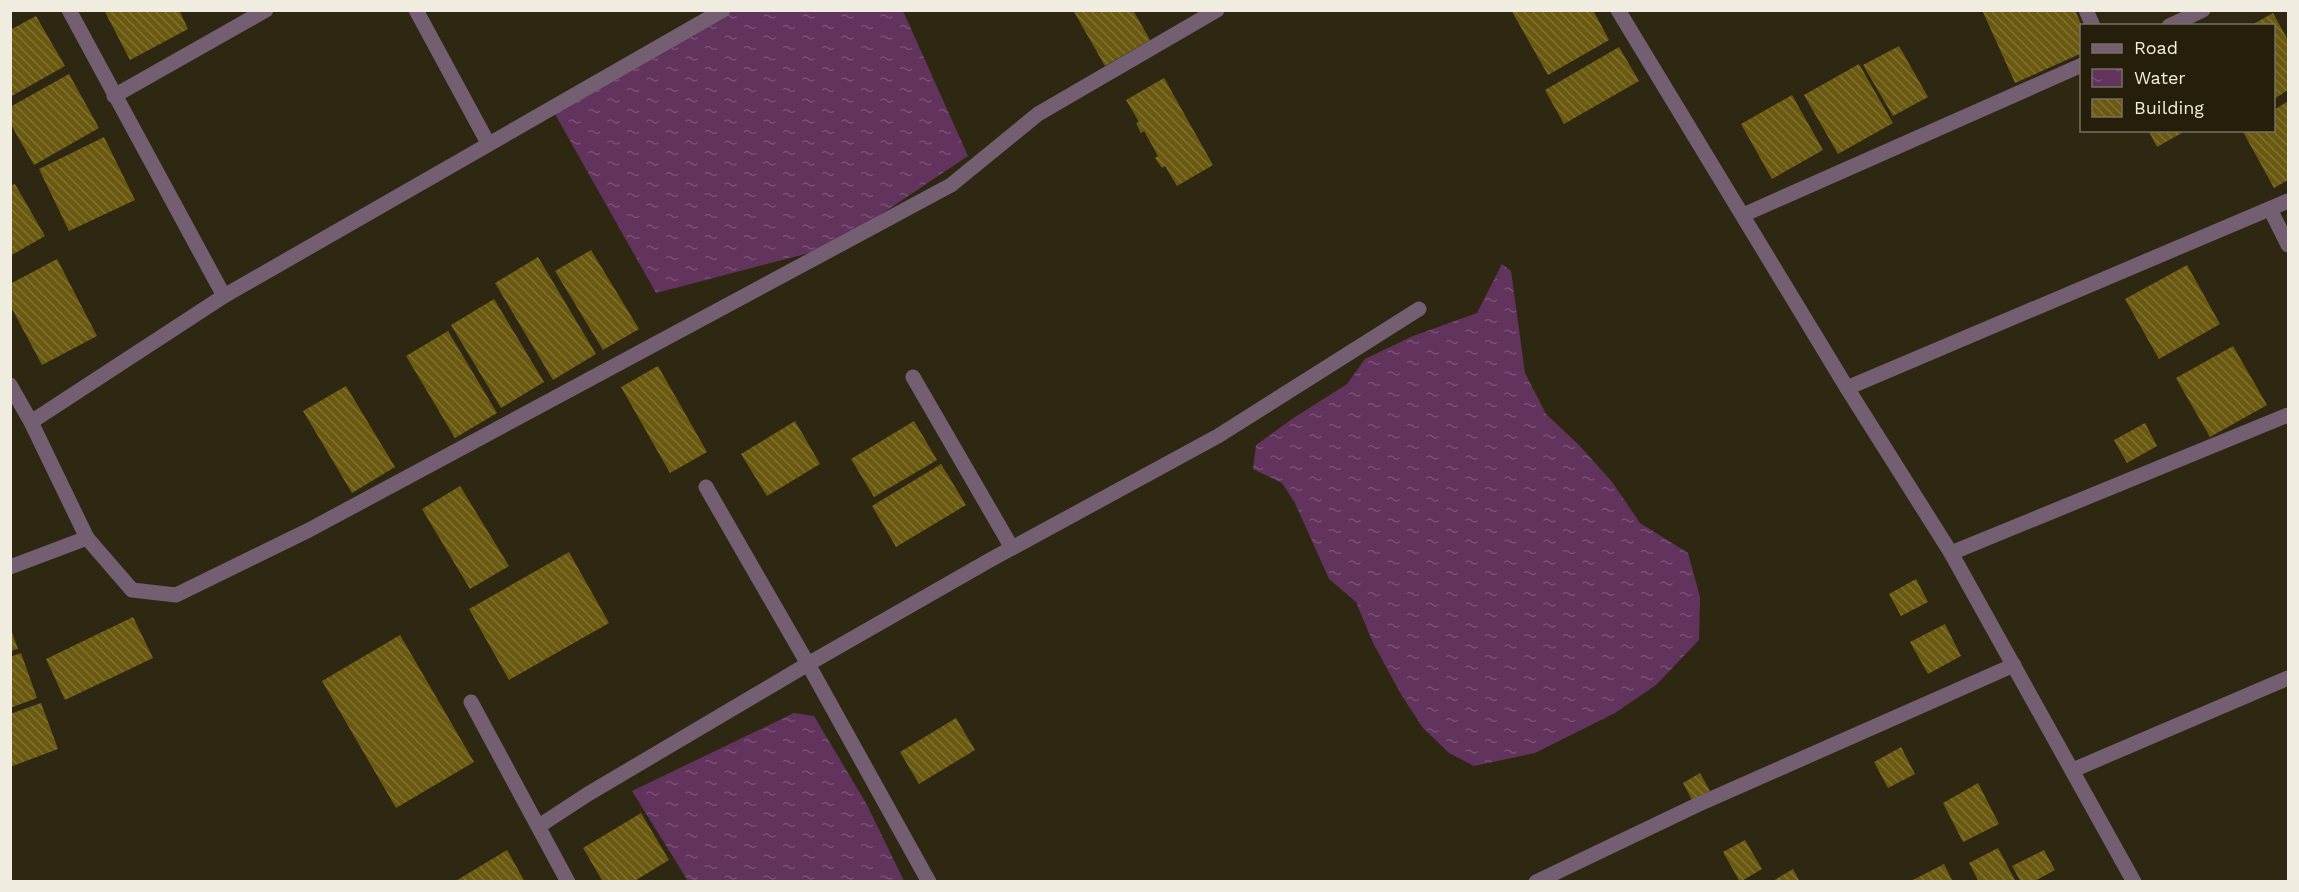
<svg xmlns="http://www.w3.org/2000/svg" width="2299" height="892" font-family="'Work Sans',sans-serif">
  <defs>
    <pattern id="water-ripples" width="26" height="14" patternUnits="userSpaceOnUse" patternTransform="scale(1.5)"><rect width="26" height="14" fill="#62335d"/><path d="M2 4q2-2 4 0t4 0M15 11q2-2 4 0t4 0" fill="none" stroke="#795174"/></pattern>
    <pattern id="building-back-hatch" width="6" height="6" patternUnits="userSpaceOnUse" patternTransform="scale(1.5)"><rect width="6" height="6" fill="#6a5910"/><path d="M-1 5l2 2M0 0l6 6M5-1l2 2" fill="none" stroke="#807132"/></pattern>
  </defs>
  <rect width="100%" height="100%" fill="#2e2813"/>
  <g fill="url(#water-ripples)">
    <path d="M721,11H903L968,156L832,247L656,293L551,107Z"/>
    <path d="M1502,264L1511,271L1525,373L1546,414L1580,446L1612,482L1640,523L1688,553L1700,597L1699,640L1656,685L1615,713L1535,753L1474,766L1449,753L1423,728L1402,696L1373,643L1356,602L1329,579L1295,503L1282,483L1253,469L1256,445L1292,419L1347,384L1365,359L1413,336L1477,313Z"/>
    <path d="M794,713L814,716L867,805L904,881H688L632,791Z"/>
  </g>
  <g fill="url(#building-back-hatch)">
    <path d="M104,10H179L188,29L130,60Z"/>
    <path d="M1073,10H1133L1150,40L1105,66Z"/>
    <path d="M1511,10H1593L1609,40L1548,75Z"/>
    <path d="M1982,10H2075L2082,26V53L2015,83Z"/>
    <path d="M2273,13L2288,40V90L2274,99V26H2250Z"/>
    <path d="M36,16L65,66L10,97V30Z"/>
    <path d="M1899,46L1928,97L1893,116L1863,65Z"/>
    <path d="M1619,47L1639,81L1564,124L1545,90Z"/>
    <path d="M1859,64L1893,123L1838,154L1804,95Z"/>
    <path d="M69,74L99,128L34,165L10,123V107Z"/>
    <path d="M1164,78L1213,165L1177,186L1165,166L1162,168L1155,158L1158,156L1144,131L1141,133L1136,123L1139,122L1126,100Z"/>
    <path d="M1792,95L1823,150L1772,179L1741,124Z"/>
    <path d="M2288,101V180L2274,188L2242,130H2274V110Z"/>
    <path d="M2148,130H2187L2157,147Z"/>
    <path d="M104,137L135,200L69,231L39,169Z"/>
    <path d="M15,184L45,236L10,256V186Z"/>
    <path d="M591,250L639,329L603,350L555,271Z"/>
    <path d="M538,257L596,354L553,380L495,283Z"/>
    <path d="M57,259L97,336L42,365L10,305V284Z"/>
    <path d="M2187,265L2220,324L2159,359L2125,299Z"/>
    <path d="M494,299L544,382L501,408L451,325Z"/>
    <path d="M448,331L497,413L455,438L406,356Z"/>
    <path d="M2233,346L2267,405L2210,437L2176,378Z"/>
    <path d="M658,366L707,452L670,473L621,387Z"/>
    <path d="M346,386L395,467L352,493L303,411Z"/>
    <path d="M795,421L820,464L767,496L741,454Z"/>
    <path d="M914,421L937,460L874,497L851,459Z"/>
    <path d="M2145,423L2157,446L2127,463L2114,440Z"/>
    <path d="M941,464L966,505L896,547L872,506Z"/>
    <path d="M460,486L509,566L470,589L422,509Z"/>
    <path d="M569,552L609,623L509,680L469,609Z"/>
    <path d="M1916,579L1928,602L1901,616L1889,594Z"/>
    <path d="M133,617L153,658L65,700L46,659Z"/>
    <path d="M1945,624L1961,656L1928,674L1910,642Z"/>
    <path d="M10,627L18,649L10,651Z"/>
    <path d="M400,635L474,762L396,808L322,681Z"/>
    <path d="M21,653L37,698L10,708V657Z"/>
    <path d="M41,703L58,749L10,767V714Z"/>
    <path d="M956,718L975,750L919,784L900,752Z"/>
    <path d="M1901,747L1915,774L1888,788L1874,762Z"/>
    <path d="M1700,773L1710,791L1692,800L1683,783Z"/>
    <path d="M1978,783L1999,824L1963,842L1943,803Z"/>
    <path d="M641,813L669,860L633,882H603L583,848Z"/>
    <path d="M1745,840L1762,869L1740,882L1723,852Z"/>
    <path d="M1998,848L2016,882H1979L1969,863Z"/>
    <path d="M507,850L525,882H454Z"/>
    <path d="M2044,850L2055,870L2033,882H2021L2012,866Z"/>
    <path d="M1944,864L1953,882H1909Z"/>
    <path d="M1793,869L1800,882H1771Z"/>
  </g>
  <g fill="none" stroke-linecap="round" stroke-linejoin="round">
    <g stroke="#745e71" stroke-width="15">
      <path d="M69,10L224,296"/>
      <path d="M416,10L488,143"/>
      <path d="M1618,10L1847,388L1951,553L2134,882"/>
      <path d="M2086,10L2093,26"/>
      <path d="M2169,26L2203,10"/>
      <path d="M114,96L266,10"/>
      <path d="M2270,209L2288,245"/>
      <path d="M1743,215L2082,65"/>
      <path d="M913,377L1012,548"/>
      <path d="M10,385L31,422L87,538"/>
      <path d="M1847,388L2288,201"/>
      <path d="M31,422L224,296L723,10"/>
      <path d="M706,487L808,664L929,882"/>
      <path d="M1951,553L2288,415"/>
      <path d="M10,567L87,538L132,590L176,595L309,530L951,185L1038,114L1217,10"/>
      <path d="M471,702L568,882"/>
      <path d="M2073,770L2288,678"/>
      <path d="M539,826L588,794L808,664L990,560L1218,436L1419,309"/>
      <path d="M1536,882L1697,805L2014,665"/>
    </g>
  </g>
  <rect width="2299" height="892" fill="none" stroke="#f0ede0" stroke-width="24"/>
  <rect x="2080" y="24" width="195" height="108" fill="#241e0a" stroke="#767160" stroke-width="1.5"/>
  <rect x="2092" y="44" width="30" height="9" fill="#745e71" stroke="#767160" stroke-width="1.5"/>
  <text x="2134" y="54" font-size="18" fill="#f0ede0">Road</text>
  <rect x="2092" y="69" width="30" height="18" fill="url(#water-ripples)" stroke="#767160" stroke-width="1.5"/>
  <text x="2134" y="84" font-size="18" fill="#f0ede0">Water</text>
  <rect x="2092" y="99" width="30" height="18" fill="url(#building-back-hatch)" stroke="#767160" stroke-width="1.5"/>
  <text x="2134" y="114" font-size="18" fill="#f0ede0">Building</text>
</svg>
